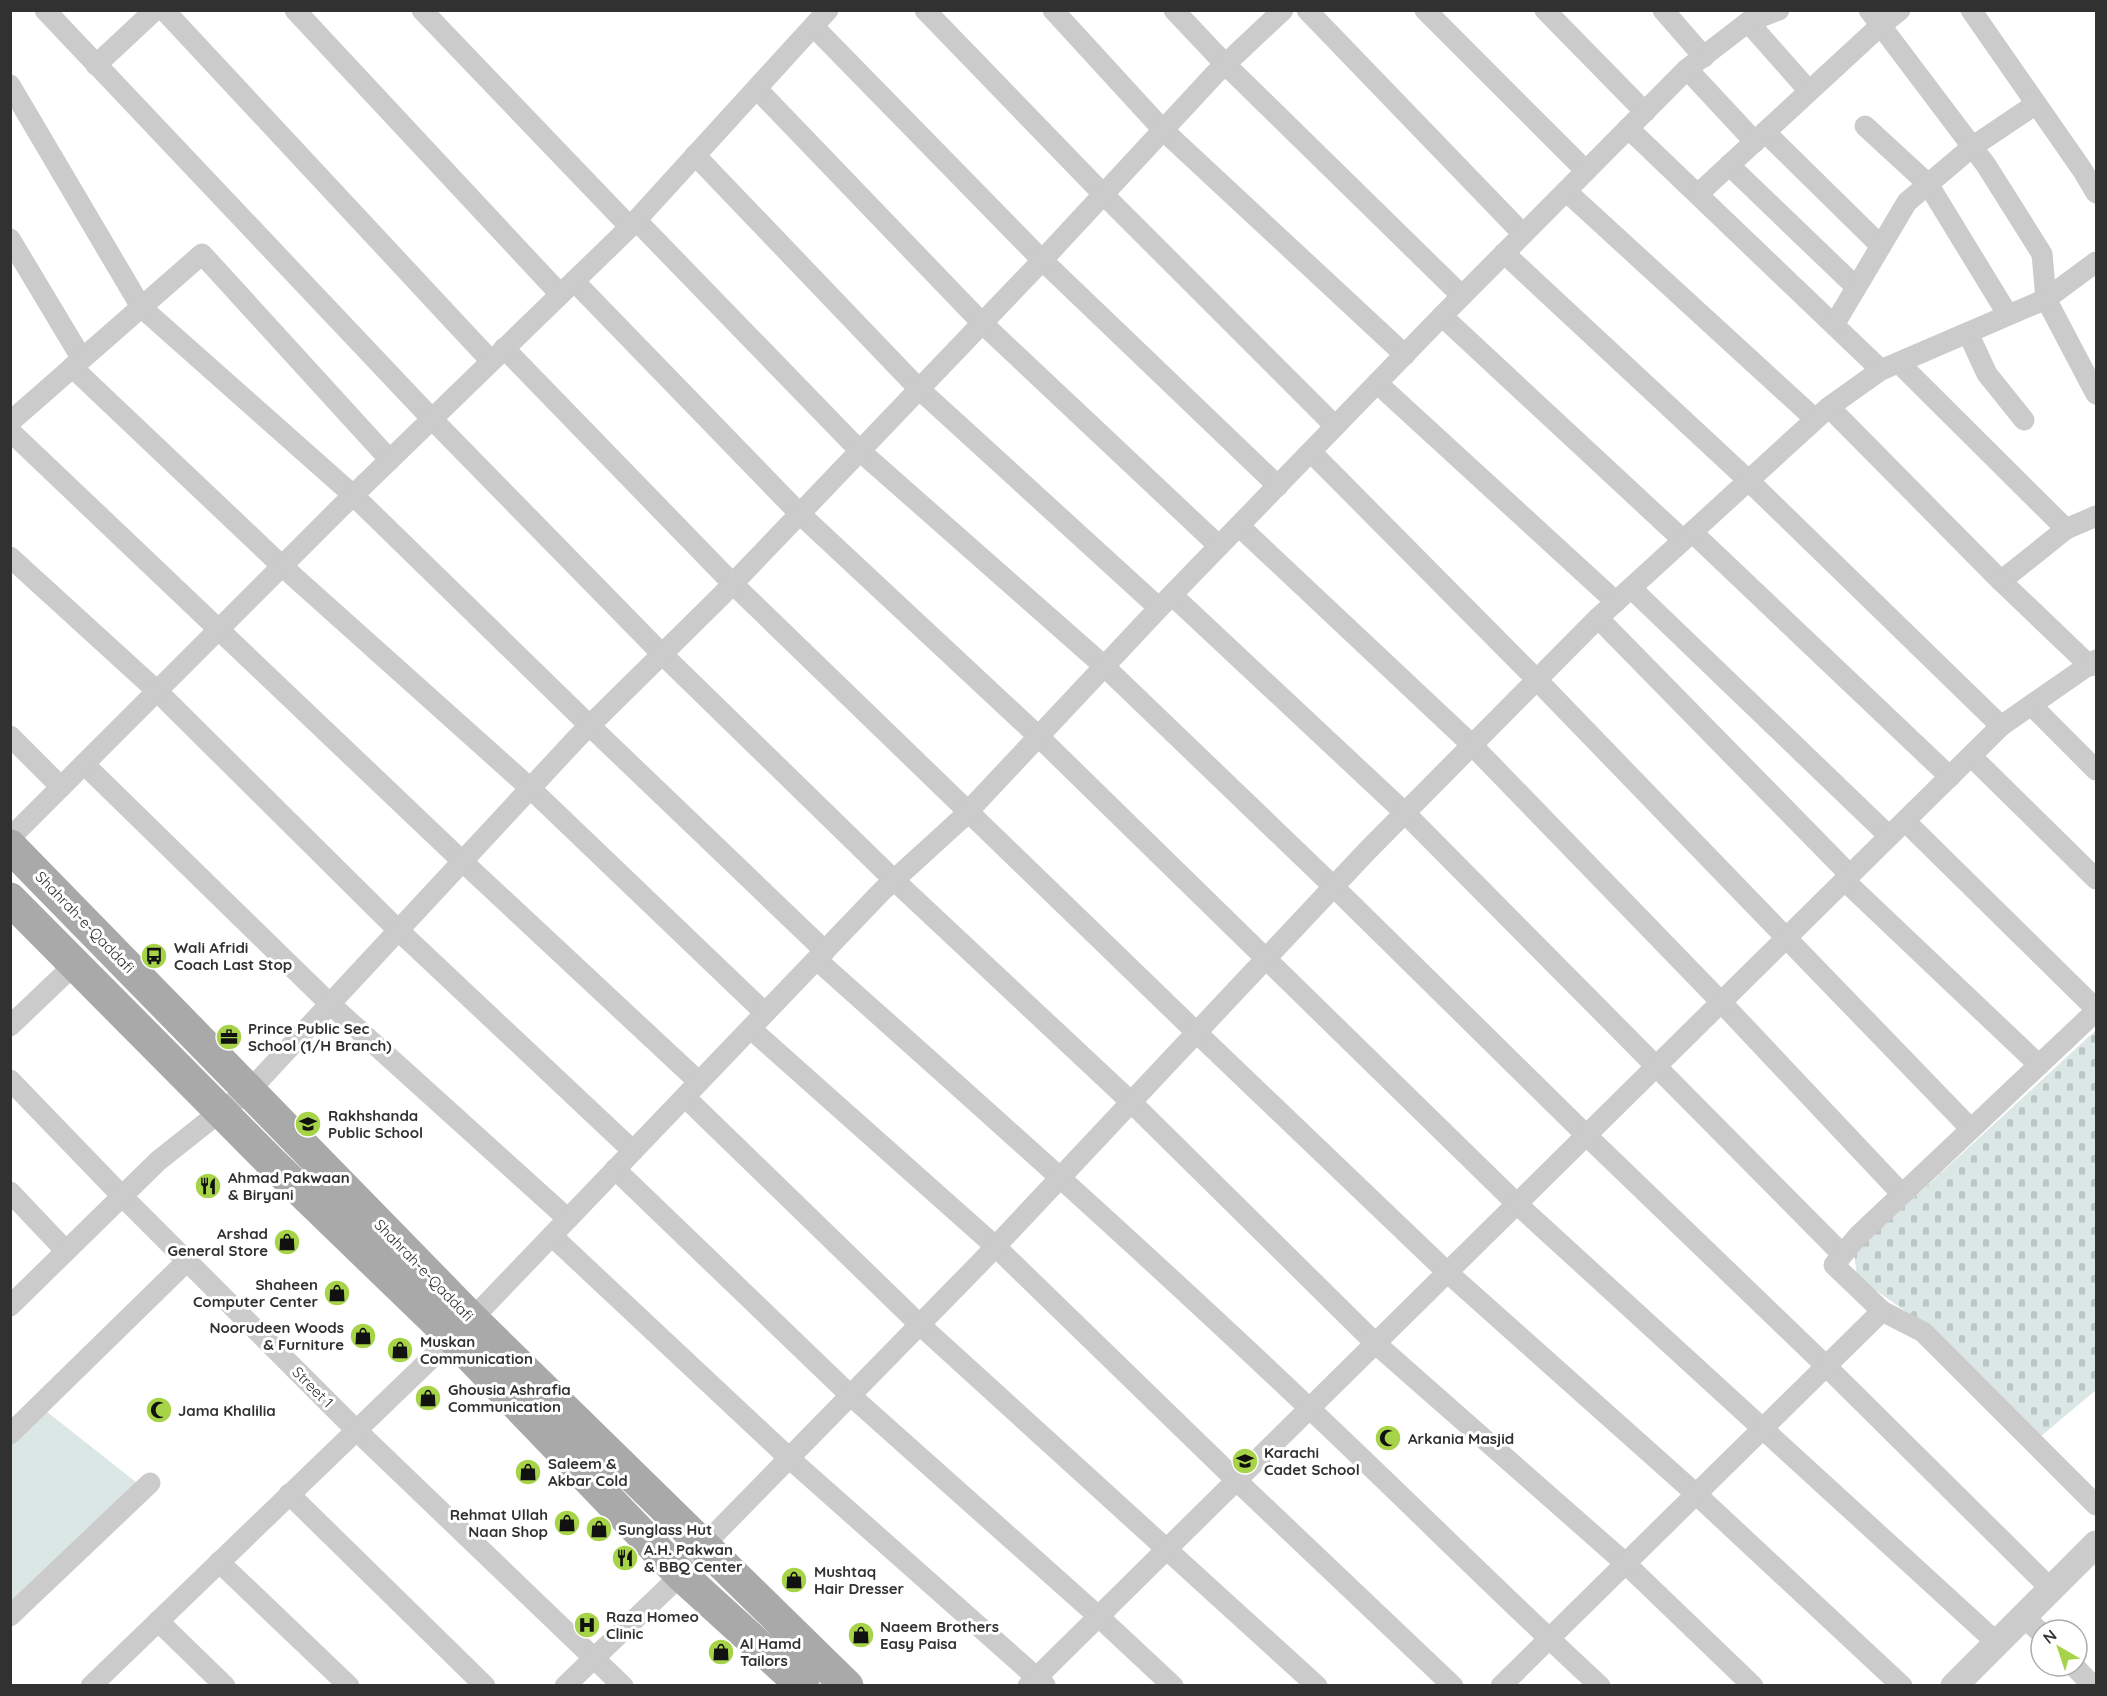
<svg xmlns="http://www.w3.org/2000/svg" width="2107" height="1696" font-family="Quicksand,sans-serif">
  <defs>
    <pattern id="cemetery-stones" width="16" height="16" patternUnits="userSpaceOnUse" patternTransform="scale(1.5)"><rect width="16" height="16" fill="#dbe7e5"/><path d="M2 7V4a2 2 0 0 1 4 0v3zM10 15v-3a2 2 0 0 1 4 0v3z" fill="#bcc7c5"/></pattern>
  </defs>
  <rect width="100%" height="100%" fill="#fff"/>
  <path fill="#dbe7e5" d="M42,1408L146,1490L11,1617V1440Z"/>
  <path fill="url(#cemetery-stones)" d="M2096,1030V1390L2040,1437L1939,1335L1857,1277L1854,1253Z"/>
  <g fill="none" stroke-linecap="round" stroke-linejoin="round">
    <g stroke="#cbcbcb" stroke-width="21">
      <path d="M45,10L432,419L662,654L894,880L1131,1102L1375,1343L1625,1563L1753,1686"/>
      <path d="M164,10L491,361"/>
      <path d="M295,10L560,294"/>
      <path d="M422,10L630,227"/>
      <path d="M925,10L1103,194L1335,426"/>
      <path d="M1053,10L1163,130L1405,355"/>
      <path d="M1174,10L1225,64L1462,296"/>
      <path d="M1307,10L1523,234"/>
      <path d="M1425,10L1586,171"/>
      <path d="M1545,10L1645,112"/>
      <path d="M1663,10L1704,57"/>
      <path d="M1869,10L1986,165L2042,254L2046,299L2096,394"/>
      <path d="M1971,10L2083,171L2096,193"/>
      <path d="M1748,22L1809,91"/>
      <path d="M814,27L1042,260L1278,486"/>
      <path d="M96,65L155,10"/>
      <path d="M1687,69L1755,142"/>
      <path d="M10,85L141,307L353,495L589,725L825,951"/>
      <path d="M757,89L982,323L1219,546"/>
      <path d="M1865,126L1928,184L2008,315"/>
      <path d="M1628,128L1881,370"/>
      <path d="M1765,132L1881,246"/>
      <path d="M695,155L919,389L1159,608"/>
      <path d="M1729,165L1856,287"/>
      <path d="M1566,191L1815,419"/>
      <path d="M1698,194L1880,26L1900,10"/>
      <path d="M636,220L860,451L1104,666L1333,886L1586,1135L1826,1366L2051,1589"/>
      <path d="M10,239L82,359"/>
      <path d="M1504,253L1749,481L2001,726"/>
      <path d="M574,281L800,514L1038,736L1517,1204L1996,1642"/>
      <path d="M1442,316L1683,540"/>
      <path d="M1834,325L1907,202L1972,147L2036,104"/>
      <path d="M1968,333L1987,374L2024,420"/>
      <path d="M504,348L733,584L1196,1032L1447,1272L1696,1494L1902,1686"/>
      <path d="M1899,363L2066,529"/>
      <path d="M72,367L282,566L530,788L765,1013"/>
      <path d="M1377,383L1616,602"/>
      <path d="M1829,407L2001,581L2090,666"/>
      <path d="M10,422L202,254L390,460"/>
      <path d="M10,431L462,861L699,1082"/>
      <path d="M1311,452L1537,680L1971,1129"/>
      <path d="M1239,526L1472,745L1721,1002L1902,1194"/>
      <path d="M1692,532L1950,777"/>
      <path d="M10,557L157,691L398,930L633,1151"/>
      <path d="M2001,581L2066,529L2096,516"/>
      <path d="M1631,588L1889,836"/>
      <path d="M1172,595L1405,813L1842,1254"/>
      <path d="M1598,618L1850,875"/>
      <path d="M2032,706L2096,770"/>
      <path d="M10,736L61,787"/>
      <path d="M1971,756L2096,879"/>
      <path d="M84,764L330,1004L568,1219"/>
      <path d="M1905,821L2096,1009"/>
      <path d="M10,838L338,510L630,227L828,10"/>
      <path d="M1844,880L2039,1065"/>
      <path d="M817,960C982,1107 1148,1255 1309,1408C1407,1500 1501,1595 1600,1686"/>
      <path d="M2096,1011L1858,1236L1834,1265L1882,1311L1923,1332L2096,1505"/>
      <path d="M10,1026L75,964"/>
      <path d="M751,1029L995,1246L1236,1480L1453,1686"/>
      <path d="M10,1080L122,1196L356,1430L623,1686"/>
      <path d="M685,1097L919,1324L1317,1686"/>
      <path d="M615,1169L850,1395L1098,1616L1173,1686"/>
      <path d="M10,1192L66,1251"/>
      <path d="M552,1236L789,1458L1045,1685"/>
      <path d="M10,1306L158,1161L221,1111L249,1091L577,738L721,596L1035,268L1215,74L1283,10"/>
      <path d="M10,1434L187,1261"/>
      <path d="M289,1494L485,1686"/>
      <path d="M219,1562L349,1686"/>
      <path d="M10,1616L150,1483"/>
      <path d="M2023,1616L2041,1633"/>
      <path d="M158,1621L225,1686"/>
      <path d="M2074,1666L2093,1686"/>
      <path d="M91,1686L472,1319L882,891L961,819L1159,608L1442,316L1687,69L1748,22L1779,10"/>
      <path d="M565,1686L681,1575L703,1546L979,1264L1367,851L1598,618L1829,407L1881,370L2046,299L2096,262"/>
      <path d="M1028,1686L2001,726L2096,660"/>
      <path d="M1501,1686L1882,1311"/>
    </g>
    <path stroke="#cbcbcb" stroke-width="27" d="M1954,1686L2096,1544"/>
    <g stroke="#a9a9a9" stroke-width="33">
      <path d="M10,846L472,1319L847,1686"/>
      <path d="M10,899L271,1162L452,1337L681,1575L803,1686"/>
    </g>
  </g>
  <defs>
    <symbol id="bus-disc" viewBox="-11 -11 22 22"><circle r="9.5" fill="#a6d347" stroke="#fff"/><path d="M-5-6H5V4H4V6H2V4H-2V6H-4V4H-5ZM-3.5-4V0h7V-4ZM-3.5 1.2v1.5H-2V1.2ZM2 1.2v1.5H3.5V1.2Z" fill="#111"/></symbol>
    <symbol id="office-disc" viewBox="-11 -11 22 22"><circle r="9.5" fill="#a6d347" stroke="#fff"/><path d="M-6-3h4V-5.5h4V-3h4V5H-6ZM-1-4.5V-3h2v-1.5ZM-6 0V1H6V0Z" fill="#111"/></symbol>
    <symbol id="school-disc" viewBox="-11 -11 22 22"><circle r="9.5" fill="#a6d347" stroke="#fff"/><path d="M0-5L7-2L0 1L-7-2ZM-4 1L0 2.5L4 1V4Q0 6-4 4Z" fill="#111"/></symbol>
    <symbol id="restaurant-disc" viewBox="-11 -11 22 22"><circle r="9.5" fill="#a6d347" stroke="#fff"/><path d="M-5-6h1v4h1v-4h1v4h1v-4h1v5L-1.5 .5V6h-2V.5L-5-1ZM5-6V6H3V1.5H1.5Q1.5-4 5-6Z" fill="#111"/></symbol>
    <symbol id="shop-disc" viewBox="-11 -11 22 22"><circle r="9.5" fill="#a6d347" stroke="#fff"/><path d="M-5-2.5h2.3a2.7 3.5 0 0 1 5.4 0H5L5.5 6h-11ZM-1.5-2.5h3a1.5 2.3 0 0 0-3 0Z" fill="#111"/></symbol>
    <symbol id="mosque-disc" viewBox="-11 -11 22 22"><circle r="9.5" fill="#a6d347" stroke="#fff"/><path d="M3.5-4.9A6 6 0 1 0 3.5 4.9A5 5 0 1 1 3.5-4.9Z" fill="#111"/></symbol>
    <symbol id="hospital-disc" viewBox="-11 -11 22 22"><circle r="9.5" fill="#a6d347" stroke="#fff"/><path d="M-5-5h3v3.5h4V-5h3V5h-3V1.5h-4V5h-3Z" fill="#111"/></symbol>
  </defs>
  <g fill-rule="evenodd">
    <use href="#bus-disc" x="139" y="941" width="30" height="30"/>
    <use href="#office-disc" x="214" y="1022" width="30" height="30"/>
    <use href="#school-disc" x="293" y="1109" width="30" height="30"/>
    <use href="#restaurant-disc" x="193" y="1171" width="30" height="30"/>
    <use href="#shop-disc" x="272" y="1227" width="30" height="30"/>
    <use href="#shop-disc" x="322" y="1278" width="30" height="30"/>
    <use href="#shop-disc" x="348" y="1321" width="30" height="30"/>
    <use href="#shop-disc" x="385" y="1335" width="30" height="30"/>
    <use href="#shop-disc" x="413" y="1383" width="30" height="30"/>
    <use href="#mosque-disc" x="144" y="1395" width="30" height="30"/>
    <use href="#mosque-disc" x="1373" y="1423" width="30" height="30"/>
    <use href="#school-disc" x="1230" y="1446" width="30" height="30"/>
    <use href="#shop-disc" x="513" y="1457" width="30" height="30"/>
    <use href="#shop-disc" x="552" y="1508" width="30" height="30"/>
    <use href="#shop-disc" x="584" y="1514" width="30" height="30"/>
    <use href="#restaurant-disc" x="610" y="1543" width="30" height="30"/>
    <use href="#shop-disc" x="779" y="1565" width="30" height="30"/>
    <use href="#hospital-disc" x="572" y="1610" width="30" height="30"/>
    <use href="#shop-disc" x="846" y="1620" width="30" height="30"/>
    <use href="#shop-disc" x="706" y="1637" width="30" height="30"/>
  </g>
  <g text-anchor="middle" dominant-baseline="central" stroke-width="6" stroke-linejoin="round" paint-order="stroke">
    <g font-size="15" fill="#313131" stroke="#fff">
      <text transform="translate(85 922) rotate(46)">Shahrah-e-Qaddafi</text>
      <text transform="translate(424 1270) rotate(46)">Shahrah-e-Qaddafi</text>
      <text transform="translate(313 1387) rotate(45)">Street 1</text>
    </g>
    <g font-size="15" font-weight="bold" fill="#313131" stroke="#fff" text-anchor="start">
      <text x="174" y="947">Wali Afridi<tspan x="174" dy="17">Coach Last Stop</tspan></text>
      <text x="248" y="1028">Prince Public Sec<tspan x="248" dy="17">School (1/H Branch)</tspan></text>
      <text x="328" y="1115">Rakhshanda<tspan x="328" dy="17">Public School</tspan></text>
      <text x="228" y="1177">Ahmad Pakwaan<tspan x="228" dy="17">&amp; Biryani</tspan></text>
      <text x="268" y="1233" text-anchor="end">Arshad<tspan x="268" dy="17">General Store</tspan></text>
      <text x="318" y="1284" text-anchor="end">Shaheen<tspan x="318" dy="17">Computer Center</tspan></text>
      <text x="344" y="1327" text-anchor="end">Noorudeen Woods<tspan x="344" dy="17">&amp; Furniture</tspan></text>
      <text x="420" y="1341">Muskan<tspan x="420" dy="17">Communication</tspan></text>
      <text x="448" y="1389">Ghousia Ashrafia<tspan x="448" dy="17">Communication</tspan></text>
      <text x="178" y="1410">Jama Khalilia</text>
      <text x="1408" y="1438">Arkania Masjid</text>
      <text x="1264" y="1452">Karachi<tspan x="1264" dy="17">Cadet School</tspan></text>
      <text x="548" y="1463">Saleem &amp;<tspan x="548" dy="17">Akbar Cold</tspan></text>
      <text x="548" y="1514" text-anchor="end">Rehmat Ullah<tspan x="548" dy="17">Naan Shop</tspan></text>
      <text x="618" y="1529">Sunglass Hut</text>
      <text x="644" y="1549">A.H. Pakwan<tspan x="644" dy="17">&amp; BBQ Center</tspan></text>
      <text x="814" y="1571">Mushtaq<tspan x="814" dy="17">Hair Dresser</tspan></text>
      <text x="606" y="1616">Raza Homeo<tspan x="606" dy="17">Clinic</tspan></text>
      <text x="880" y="1626">Naeem Brothers<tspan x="880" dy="17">Easy Paisa</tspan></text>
      <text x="740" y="1643">Al Hamd<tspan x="740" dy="17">Tailors</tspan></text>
    </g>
  </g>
  <rect width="2107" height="1696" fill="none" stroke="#313131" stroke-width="24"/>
  <g transform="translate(2059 1648) rotate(321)"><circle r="28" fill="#ffffff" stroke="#adadad" stroke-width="1.5"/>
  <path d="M0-4.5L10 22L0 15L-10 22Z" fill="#a6d347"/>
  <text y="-9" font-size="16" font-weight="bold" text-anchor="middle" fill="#313131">N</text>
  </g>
</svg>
